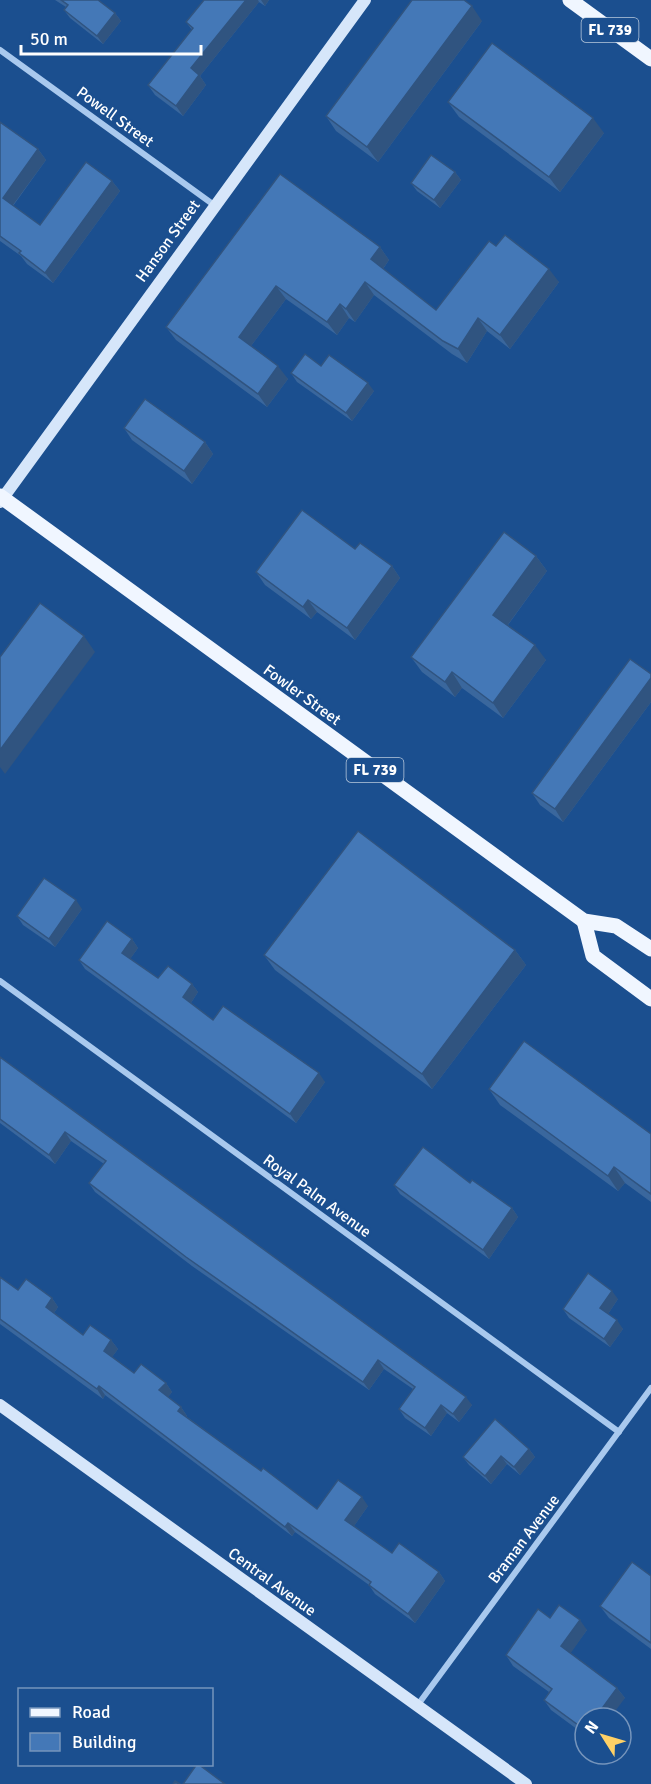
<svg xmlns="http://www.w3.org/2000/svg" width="651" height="1784" font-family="Signika,sans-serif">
  <rect width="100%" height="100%" fill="#1b4f8f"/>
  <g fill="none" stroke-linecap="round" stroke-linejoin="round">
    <g stroke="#a9c9ee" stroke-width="6">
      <path d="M0,50L214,205"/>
      <path d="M0,981L619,1432"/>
      <path d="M417,1706L651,1388"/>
    </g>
    <g stroke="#d6e6fa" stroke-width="12">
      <path d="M0,502L365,0"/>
      <path d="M0,1405L526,1784"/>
    </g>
    <g stroke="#f0f6ff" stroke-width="15">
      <path d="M570,0L651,59"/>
      <path d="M0,496L584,921L616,926L651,949"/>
      <path d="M584,921L593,956L651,999"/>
    </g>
  </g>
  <g fill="#3a679d">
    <path d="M55,0H98L115,13L121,21L103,44L70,18L64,10L66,7Z"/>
    <path d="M204,0H269L265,6L259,2L200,76L206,85L183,116L155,95L148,85L192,30L186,22Z"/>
    <path d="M482,21L378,162L336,131L326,116Z"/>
    <path d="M448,102L604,133L560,192L459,117Z"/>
    <path d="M0,122L38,149L46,160L13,206L40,225L112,181L120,191L53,283L27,264L21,256L0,241Z"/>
    <path d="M455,172L461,180L440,208L417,191L411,183Z"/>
    <path d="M496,246L559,282L510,349L487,331L467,363L452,354L374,295L355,322L349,318L337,335L286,299L251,346L288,379L267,407L176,340L166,327L380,247L389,260L383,269L436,310Z"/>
    <path d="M321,366L374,391L352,421L297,382L291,373Z"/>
    <path d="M124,428L205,442L213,454L192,484L132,440Z"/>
    <path d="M355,549L392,566L400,578L355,640L317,612L311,619L265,585L256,572Z"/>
    <path d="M536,556L547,571L508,625L546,660L503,718L462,688L455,697L422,672L411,657Z"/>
    <path d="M651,674V702L563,822L540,805L532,793Z"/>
    <path d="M82,909L55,947L23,925L17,916Z"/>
    <path d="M132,939L138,948L130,959L158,978L192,984L198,992L191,1003L213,1020L325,1082L296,1123L85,969L79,960Z"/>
    <path d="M515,950L526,965L432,1089L275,970L264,955Z"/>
    <path d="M0,1057L472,1405L459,1422L447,1413L431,1436L405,1418L399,1409L413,1389L384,1369L369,1390L192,1266L95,1192L89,1183L104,1164L71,1141L55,1164L0,1123Z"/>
    <path d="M489,1089L651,1134V1202L625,1183L618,1191L500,1105Z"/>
    <path d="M470,1183L512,1208L518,1217L489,1259L400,1194L394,1185Z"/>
    <path d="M0,1277L18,1290L52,1298L58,1307L54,1313L83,1335L111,1340L118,1349L112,1357L134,1373L166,1383L172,1392L168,1397L181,1407L187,1416V1417L261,1471L317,1509L368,1506L354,1526L392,1553L439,1572L445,1581L415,1623L375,1594L369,1585L295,1532L292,1536L105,1395L103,1399L0,1324Z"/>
    <path d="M618,1299L608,1314L623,1329L610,1347L569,1318L563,1309Z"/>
    <path d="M529,1449L535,1457L520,1475L507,1464L491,1484L469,1465L463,1457Z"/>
    <path d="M651,1576V1649L609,1618L600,1606Z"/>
    <path d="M550,1618L587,1630L570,1653L617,1688L625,1698L585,1718V1735L551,1710L544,1700L549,1692L513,1666L506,1655Z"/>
  </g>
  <g fill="#305480">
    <path d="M246,0H258L259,2L200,76L206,85L183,116L176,106L191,68Z"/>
    <path d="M261,0H269L265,6Z"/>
    <path d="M472,6L482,21L378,162L367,147Z"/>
    <path d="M115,13L121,21L103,44L97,36Z"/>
    <path d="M593,118L604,133L560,192L549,177Z"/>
    <path d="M38,149L46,160L10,209L3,198Z"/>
    <path d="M455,172L461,180L440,208L434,200Z"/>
    <path d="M112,181L120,191L53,283L45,273Z"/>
    <path d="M380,247L389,260L380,273L371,259Z"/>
    <path d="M549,269L559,282L510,349L500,335Z"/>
    <path d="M365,282L374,295L355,322L346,309Z"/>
    <path d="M276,286L286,299L248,350L239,337Z"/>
    <path d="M340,304L349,318L337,335L327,322Z"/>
    <path d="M478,318L487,331L467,363L458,349Z"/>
    <path d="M278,366L288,379L267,407L258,394Z"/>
    <path d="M368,383L374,391L352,421L346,413Z"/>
    <path d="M205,442L213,454L192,484L184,471Z"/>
    <path d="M536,556L547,571L504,630L493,615Z"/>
    <path d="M392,566L400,578L355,640L347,628Z"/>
    <path d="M308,600L317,612L311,619L303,607Z"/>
    <path d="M84,636L95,652L5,774L0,767V750Z"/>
    <path d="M535,645L546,660L503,718L493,703Z"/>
    <path d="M452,672L462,688L455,697L445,682Z"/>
    <path d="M651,678V702L563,822L555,809Z"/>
    <path d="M76,900L82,909L55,947L49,939Z"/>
    <path d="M132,939L138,948L128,962L122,953Z"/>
    <path d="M515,950L526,965L432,1089L422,1074Z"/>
    <path d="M192,984L198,992L189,1006L183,997Z"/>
    <path d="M319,1073L325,1082L296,1123L290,1114Z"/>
    <path d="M65,1132L71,1141L55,1164L49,1155Z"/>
    <path d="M614,1167L625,1183L618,1191L608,1176Z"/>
    <path d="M512,1208L518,1217L489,1259L483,1250Z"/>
    <path d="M612,1291L618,1299L606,1317L600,1308Z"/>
    <path d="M52,1298L58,1307L52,1316L46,1307Z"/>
    <path d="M617,1320L623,1329L610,1347L604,1339Z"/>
    <path d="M111,1340L118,1349L110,1360L104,1351Z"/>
    <path d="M378,1360L384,1369L369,1390L363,1382Z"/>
    <path d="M166,1383L172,1392L166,1400L159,1390Z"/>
    <path d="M99,1386L105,1395L103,1399L97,1389Z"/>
    <path d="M466,1397L472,1405L459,1422L453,1414Z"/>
    <path d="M441,1405L447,1413L431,1436L425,1428Z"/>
    <path d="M181,1407L187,1416L184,1420L178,1411Z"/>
    <path d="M529,1449L535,1457L520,1475L514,1467Z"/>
    <path d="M501,1456L507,1464L491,1484L485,1476Z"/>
    <path d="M362,1497L368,1506L352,1529L345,1520Z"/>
    <path d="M288,1523L295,1532L292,1536L285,1527Z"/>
    <path d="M439,1572L445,1581L415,1623L408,1614Z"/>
    <path d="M580,1620L587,1630L568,1657L561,1646Z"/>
    <path d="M617,1688L625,1698L610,1718H595Z"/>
  </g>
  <g fill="#4478b7" stroke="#305480" stroke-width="1.5">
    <path d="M61,0H98L115,13L97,36L64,10L68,5Z"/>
    <path d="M204,0H246L191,68L199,75L176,106L148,85L193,28L186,22Z"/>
    <path d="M412,0H464L472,6L367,147L326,116Z"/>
    <path d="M492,43L593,118L549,177L448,102Z"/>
    <path d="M0,122L38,149L3,198L40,225L86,162L112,181L45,273L19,253L21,251L0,236Z"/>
    <path d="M431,155L455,172L434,200L411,183Z"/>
    <path d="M280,174L380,247L371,259L436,310L489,241L496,246L505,235L549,269L500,335L478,318L458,349L443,341L365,282L346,309L340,304L327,322L276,286L239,337L278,366L258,394L166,327Z"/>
    <path d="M305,354L321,366L329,355L368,383L346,413L291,373Z"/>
    <path d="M145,399L205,442L184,471L124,428Z"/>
    <path d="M302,510L355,549L360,543L392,566L347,628L308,600L303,607L256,572Z"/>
    <path d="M504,532L536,556L493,615L535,645L493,703L452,672L445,682L411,657Z"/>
    <path d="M40,603L84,636L0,750V657Z"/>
    <path d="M630,659L651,674V678L555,809L532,793Z"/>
    <path d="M358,831L515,950L422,1074L264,955Z"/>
    <path d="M44,878L76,900L49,939L17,916Z"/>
    <path d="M107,921L132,939L122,953L158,978L168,966L192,984L183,997L213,1020L223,1006L319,1073L290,1114L79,960Z"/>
    <path d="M524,1041L651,1134V1194L614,1167L608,1176L489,1089Z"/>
    <path d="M0,1057L466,1397L453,1414L441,1405L425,1428L399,1409L415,1387L378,1360L363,1382L186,1257L89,1183L106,1161L65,1132L49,1155L0,1119Z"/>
    <path d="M423,1147L470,1183L472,1180L512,1208L483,1250L394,1185Z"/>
    <path d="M588,1273L612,1291L600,1308L617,1320L604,1339L563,1309Z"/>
    <path d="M0,1277L18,1290L26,1279L52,1298L46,1307L83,1335L90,1325L111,1340L104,1351L134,1373L141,1364L166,1383L159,1390L181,1407L178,1411L261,1471L263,1468L317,1509L338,1480L362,1497L345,1520L392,1553L399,1543L439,1572L408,1614L369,1585L371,1582L288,1523L285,1527L99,1386L97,1389L0,1319Z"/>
    <path d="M495,1419L529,1449L514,1467L501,1456L485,1476L463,1457Z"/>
    <path d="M632,1562L651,1576V1643L600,1606Z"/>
    <path d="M559,1605L580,1620L561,1646L617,1688L595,1718H585V1730L544,1700L552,1689L506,1655L538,1609L550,1618Z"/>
    <path d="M197,1764H198L225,1784H183Z"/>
    <path d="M175,1781L180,1784H173Z"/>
  </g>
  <g text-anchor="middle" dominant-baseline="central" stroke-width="5" stroke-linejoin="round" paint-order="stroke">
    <g fill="#1b4f8f" stroke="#bbcadd" stroke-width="1.5">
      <rect x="581.5" y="18" width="57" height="24" rx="4.5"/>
      <rect x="346.5" y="758" width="57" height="24" rx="4.5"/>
    </g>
    <g font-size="15" font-weight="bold" fill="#fff">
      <text x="610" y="30">FL 739</text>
      <text x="375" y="770">FL 739</text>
    </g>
    <g font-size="16" fill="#fff" stroke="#1b4f8f">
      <text transform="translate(115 117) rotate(36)">Powell Street</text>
      <text transform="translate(168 241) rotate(-54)">Hanson Street</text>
      <text transform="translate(302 695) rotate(36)">Fowler Street</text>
      <text transform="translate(317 1196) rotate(36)">Royal Palm Avenue</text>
      <text transform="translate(524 1539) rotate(-53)">Braman Avenue</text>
      <text transform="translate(272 1582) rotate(36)">Central Avenue</text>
    </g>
  </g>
  <rect x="18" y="1688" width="195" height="78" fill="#1b4f8f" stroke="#7695bc" stroke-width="1.5"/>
  <rect x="30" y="1708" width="30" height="9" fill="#f0f6ff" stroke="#7695bc" stroke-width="1.5"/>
  <text x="72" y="1718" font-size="18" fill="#ffffff">Road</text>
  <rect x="30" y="1733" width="30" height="18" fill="#4478b7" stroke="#7695bc" stroke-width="1.5"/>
  <text x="72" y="1748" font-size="18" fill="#ffffff">Building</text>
  <g transform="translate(603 1736) rotate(307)"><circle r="28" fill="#1b4f8f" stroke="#7695bc" stroke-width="1.5"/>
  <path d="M0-4.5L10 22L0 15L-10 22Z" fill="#ffd166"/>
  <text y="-9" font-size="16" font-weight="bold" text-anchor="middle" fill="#ffffff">N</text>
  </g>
  <path d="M21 45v9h180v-9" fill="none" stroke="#ffffff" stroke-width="3"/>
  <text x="30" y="45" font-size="18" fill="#ffffff" stroke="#1b4f8f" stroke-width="4.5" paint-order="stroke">50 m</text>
</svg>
